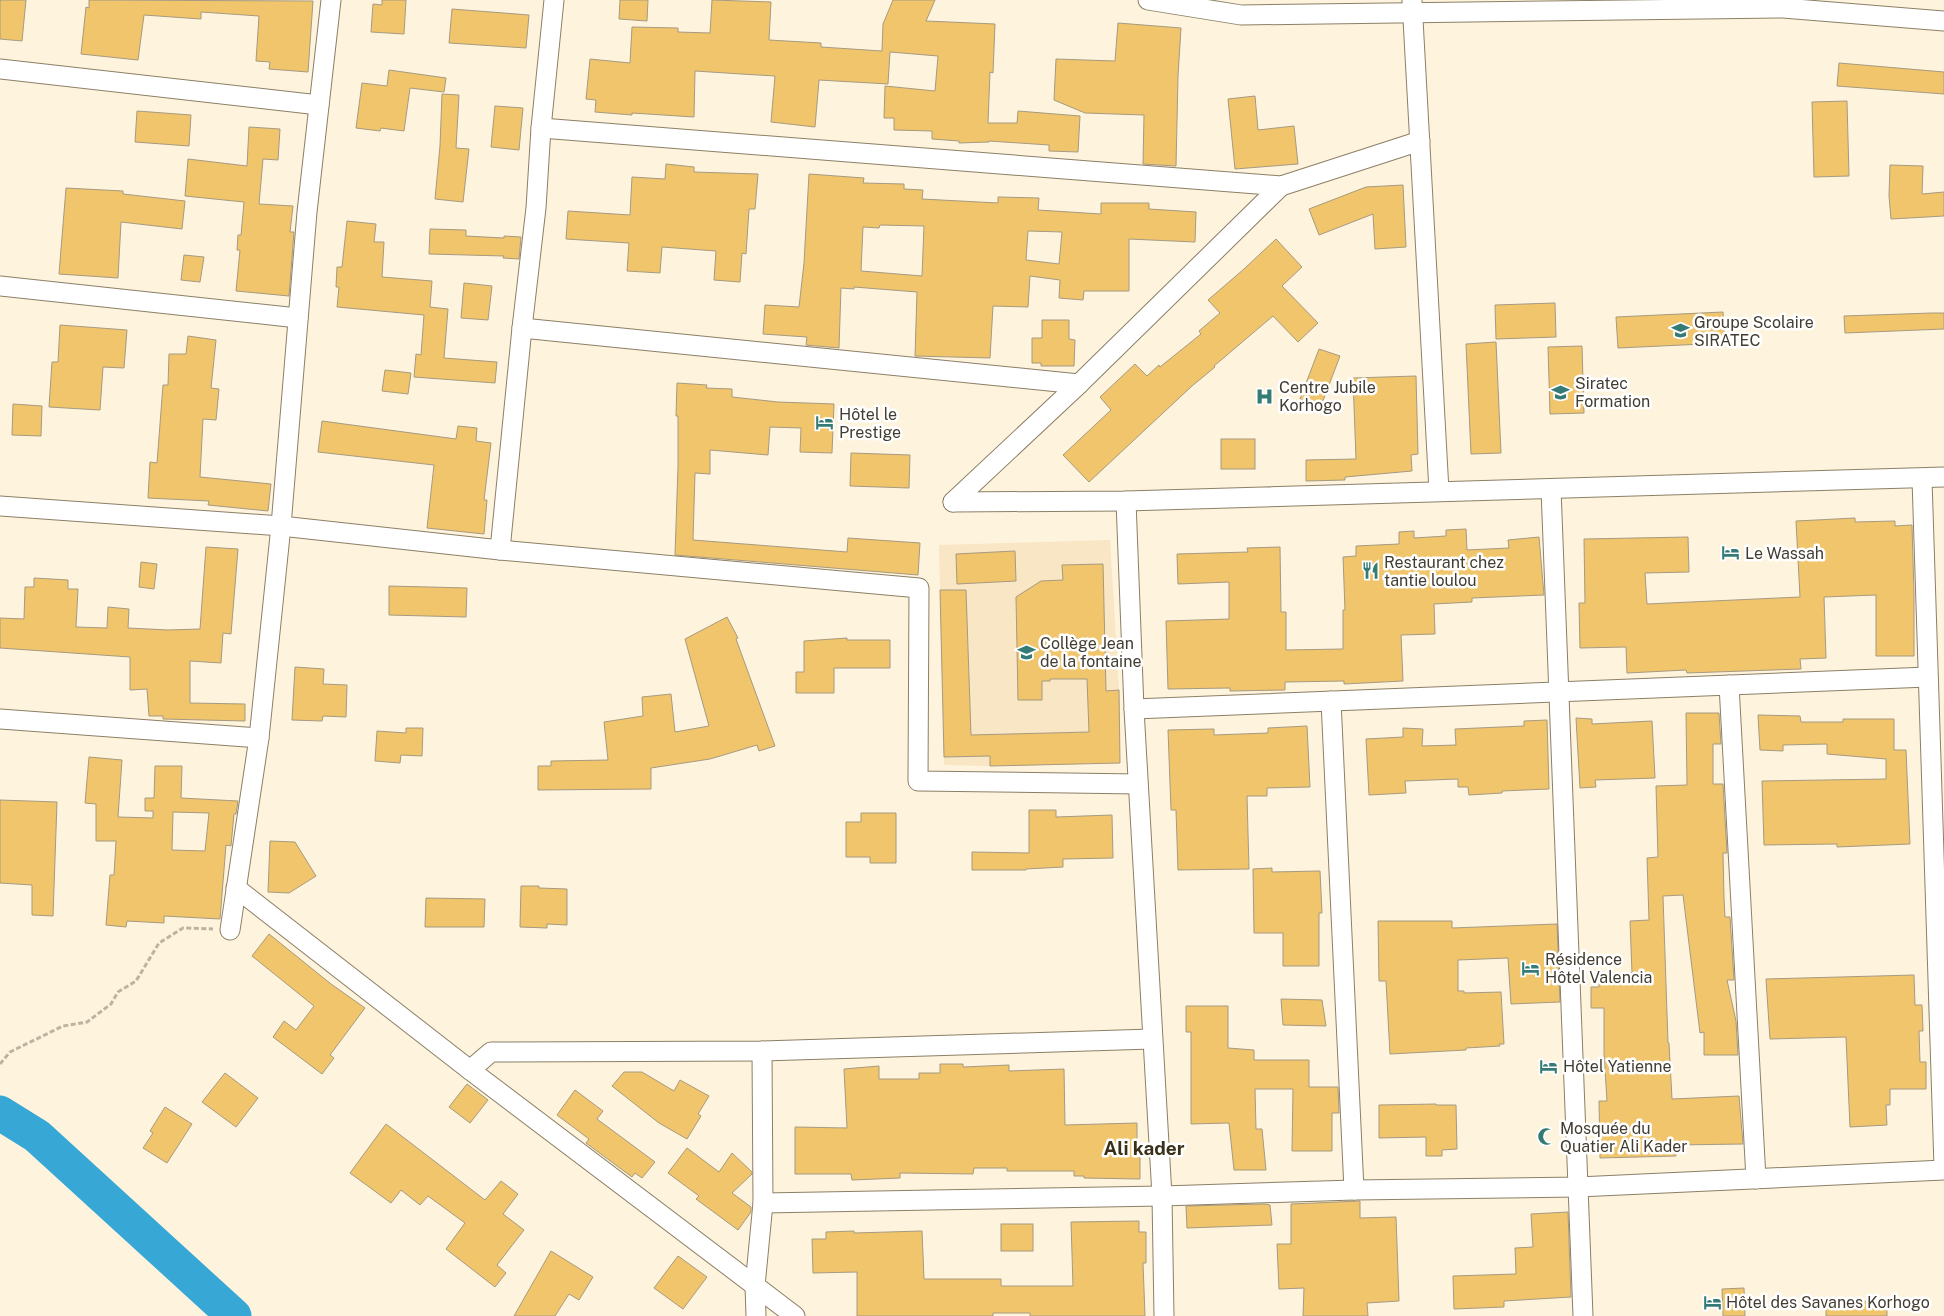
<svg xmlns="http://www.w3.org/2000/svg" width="1944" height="1316" font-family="'Public Sans',sans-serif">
  <rect width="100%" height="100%" fill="#fef3dd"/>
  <path fill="#f8e6c4" d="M1110,540L1119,690L1120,763L990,766L944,765L939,545Z"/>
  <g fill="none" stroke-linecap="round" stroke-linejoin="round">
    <path stroke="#37a7d6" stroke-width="35" d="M0,1113L37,1136L234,1316"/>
  </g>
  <g fill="#f0c56b" stroke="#a79a80" fill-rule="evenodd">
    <path d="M0,0H26L22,41L0,39Z"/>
    <path d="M89,0L313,1L308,72L269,69L270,62L256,61L259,16L201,12V19L144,15L138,60L81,54L86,7L89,8Z"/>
    <path d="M382,0H406L404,34L371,32L373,4L382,5Z"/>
    <path d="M620,0H648L647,21L619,19Z"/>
    <path d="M712,0L771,2L769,40L821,43V47L882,51L883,24L893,0H935L926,21L995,24L993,73L990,72L988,123H1017L1018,111L1080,116L1078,152L1049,151V145L989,141V142L959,143V141L932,139V131L894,130V118H884L885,86L935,91L938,56L890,52L888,84L819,80L815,127L771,122L775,76L741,74L695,71L694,117L632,113V115L595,112L596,100L586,99L590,59L630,63L632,27L678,28V32L710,33Z"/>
    <path d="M452,9L529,15L526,48L449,43Z"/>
    <path d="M1118,23L1181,28L1178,76L1176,166L1143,164L1144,115L1085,113L1054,100L1056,59L1115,61Z"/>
    <path d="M1839,63L1944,72V94L1837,86Z"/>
    <path d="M389,70L446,78L444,92L410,88L404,131L381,128L380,131L356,128L362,83L387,86Z"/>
    <path d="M442,94L459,95L456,148L469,149L463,202L435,199L440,146Z"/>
    <path d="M1255,96L1258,130L1294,126L1298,164L1235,169L1228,99Z"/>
    <path d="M1847,101L1849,176L1814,177L1812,102Z"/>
    <path d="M495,106L523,108L519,150L491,147Z"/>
    <path d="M137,111L191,115L189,146L135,142Z"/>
    <path d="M249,127L280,129L278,160L263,159L259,204L293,206L290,232H294L289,296L236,291L240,250H237L238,235H241L244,202L185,196L188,159L247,166Z"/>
    <path d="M666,164L694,167V172L758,174L755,209H749L746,254L742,253L740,282L714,280L716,251L662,247L660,273L627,271L629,243L566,239L568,211L630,215L632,177L665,179Z"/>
    <path d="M1890,165L1923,166L1922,194L1944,192V216L1891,219L1889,196Z"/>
    <path d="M809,174L864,178L863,183L904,184V189L923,190L922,199L998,203V197L1039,198L1038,210L1101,214V203H1149V209L1196,212L1195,242L1129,239V291H1084L1083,300L1059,298L1060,280L1030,276L1028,307L993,306L990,358L915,356L917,292L854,287V289L841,288L839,348L806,345L807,337L763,334L765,305L799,307L804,263ZM880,225L924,226L922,276L861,271L863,227L879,228ZM1028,231L1062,232L1059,264L1026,260Z"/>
    <path d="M1403,185L1406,247L1375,249L1373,214L1319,235L1309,209L1366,187Z"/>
    <path d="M66,188L123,191V194L185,201L182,229L121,222L118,278L59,274Z"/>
    <path d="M347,221L376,224L374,242H384L382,277L432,281L430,307L448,309L444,358L497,362L495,383L414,377L416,354L421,355L424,315L337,307L339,287H336L337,267H342Z"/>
    <path d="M430,229L466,230V236L504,238V236L521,237L519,259L503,258L504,256L429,254Z"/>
    <path d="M1276,239L1302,267L1282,286L1318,323L1298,342L1273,316L1214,366L1215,367L1192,386L1089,482L1063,455L1111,410L1100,397L1135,364L1147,376L1159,365L1160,367L1201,334L1199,331L1220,313L1208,300L1244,269Z"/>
    <path d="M184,255L204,257L200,282L181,280Z"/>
    <path d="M464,283L492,286L488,320L461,318Z"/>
    <path d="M1555,303L1556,337L1496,339L1495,305Z"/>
    <path d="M1723,312L1725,343L1618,348L1616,317Z"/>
    <path d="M1932,313H1944V329L1845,333L1844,316Z"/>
    <path d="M1042,320H1069V339L1075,340L1074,366H1041V363H1032V338H1042Z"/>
    <path d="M60,325L127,330L124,368L103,367L100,410L49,407L52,362H58Z"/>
    <path d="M188,336L216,340L211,388L219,389L216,420L203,419L200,477L271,484L268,511L208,505L209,501L148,498L150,462L157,463L163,385H168L169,354H186Z"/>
    <path d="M1496,342L1501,453L1471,454L1466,344Z"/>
    <path d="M1582,346L1584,413L1550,414L1548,347Z"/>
    <path d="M1319,349L1340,356L1321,406L1300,399Z"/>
    <path d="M385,370L411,373L408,394L382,391Z"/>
    <path d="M1416,376L1418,454L1411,455L1412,471L1345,477V480L1306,481V460L1356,459L1353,378Z"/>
    <path d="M677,383L707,385L706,388L732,389V397L778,402L834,404L832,453L800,452L801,428L770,427L768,455L710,450V474L695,473L693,540L847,552L848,538L920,543L918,575L675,555L678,467V416H676Z"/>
    <path d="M13,404L42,406L41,436L12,435Z"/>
    <path d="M322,421L456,439L458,426L477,428L476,441L491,443L484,500H487L484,534L427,528L434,465L318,452Z"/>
    <rect x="1221" y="439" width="34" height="30"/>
    <path d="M851,453L910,455L909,488L850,486Z"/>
    <path d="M1855,518V522L1895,521V526L1912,525L1914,594V656H1876V595L1824,597L1826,658L1800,659L1801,669L1687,673L1686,670L1627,673L1626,647L1580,648L1579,603H1585L1584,539L1688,537L1689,572L1645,573L1647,604L1800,597L1796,521Z"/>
    <path d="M1466,529L1467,550L1509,548L1508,540L1539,537L1544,595L1472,598V602L1434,604L1435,634L1401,635L1403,681L1344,684V681L1285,682V690L1230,691V688L1168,689L1166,621L1229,619V582L1178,584L1177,554L1248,552L1247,548L1280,547L1281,612H1286V650L1343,649V610H1345L1343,557L1356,556V546L1399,544V532L1414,531V538L1446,536V530Z"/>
    <path d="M206,547L238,549L231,634L223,633L221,663L190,661V703L245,704V721L163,719V716H149L147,689L130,690V657L0,648V618L24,619L25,587H34V578L68,580V589H78L76,627L107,628L108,607L129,609L128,628L168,630L200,629Z"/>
    <path d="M1015,551L1016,581L957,584L956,554Z"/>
    <path d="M141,562L157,564L154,589L139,587Z"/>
    <path d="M1103,564L1106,691L1119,690L1120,763L990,766V756L944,757L940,590H966L971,735L1089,732L1087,679H1050V681H1042V700H1018L1016,597L1041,581L1063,580L1062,565Z"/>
    <path d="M389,586L467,588L466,617L389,615Z"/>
    <path d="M727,617L738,638L736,639L775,746L759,751L757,745L710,759L651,768V789L538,790V766H551V761L608,760L604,722L643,716L642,697L671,694L675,732L709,726L685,639Z"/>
    <path d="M847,638V640H890V668H834V693H796V672H804V641Z"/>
    <path d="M295,667L324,669L323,684L347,685L346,717L323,716L322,721L292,720Z"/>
    <path d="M1686,713H1719L1721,744H1713V784H1723L1727,853H1723L1724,898L1725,917H1730L1734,980H1727L1736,1021L1738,1055H1704V1032L1700,1033L1683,895L1663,896L1668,1043H1669L1672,1099L1739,1096L1743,1144L1675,1145L1676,1156L1600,1158L1599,1101H1607L1604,1053V1008H1591V987H1599V973H1632L1630,921L1649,920L1647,858L1658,857L1656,786L1687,785Z"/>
    <path d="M1758,715L1800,716L1801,722H1843V719H1894V750H1906L1910,844L1837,847V844L1764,845L1762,781L1886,779V759L1827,754V744L1783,745V751L1760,750Z"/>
    <path d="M1576,718L1592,719V724L1652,721L1655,778L1595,780L1596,787L1580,788Z"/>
    <path d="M1547,720L1549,789L1502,791V793L1469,795L1468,787H1458V779L1405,781L1406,793L1369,795L1366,739L1403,737V728L1423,729L1422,746L1456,745L1455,729L1524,726V721Z"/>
    <path d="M1307,726L1310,787L1267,788V796H1247L1249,869L1178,870L1176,810H1171L1168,730L1214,729V735L1268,733V728Z"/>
    <path d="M406,728H423L422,756L401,755L400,763L375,761L377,731L406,733Z"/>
    <path d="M89,757L122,760L118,817L153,818V811H145V798H154L155,766H182L181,798L238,801L236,814H234L231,846L226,845L220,919L164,916V923L127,921L126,927L106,925L110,875H114L116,841H96V804L85,803ZM173,812L209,813L205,851L172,850Z"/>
    <path d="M0,800L57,802L53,916L32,915V885L0,883Z"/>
    <path d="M1029,810H1056V817L1112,815L1113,858L1063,859V867L1026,869V870H972V852L1029,853Z"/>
    <path d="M861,813H896V863H870V857H846V822H861Z"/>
    <path d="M270,841L295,842L316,876L289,893L268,892Z"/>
    <path d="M1272,868V872L1320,871L1322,913H1319V966H1283V933H1254L1253,869Z"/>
    <path d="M521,886H539V888L567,889V925L547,924V928L520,927Z"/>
    <path d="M426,898L485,899L484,927H425Z"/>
    <path d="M1378,921H1452V928L1557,924L1560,1002L1511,1004L1508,958L1458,960V991H1464V993L1501,992L1504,1044H1499L1500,1046L1466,1048V1050L1390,1054L1386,981H1379Z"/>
    <path d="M269,934L331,984L365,1008L330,1055L334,1058L322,1074L273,1037L284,1021L296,1030L314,1006L252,956Z"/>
    <path d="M1914,975L1915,1005H1922L1923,1031H1919L1920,1062H1926V1089H1890V1105H1886L1887,1125L1850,1127L1846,1037L1770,1039L1766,979Z"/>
    <path d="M1281,999L1322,1000L1326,1026L1283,1025Z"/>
    <path d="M1186,1006H1228V1048L1254,1050V1060H1309V1087H1338L1339,1113H1332V1151H1292L1293,1089H1255L1256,1129H1262L1266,1170H1234L1229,1123L1191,1124V1032H1186Z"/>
    <path d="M940,1064H963V1067L1009,1065V1071L1064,1069L1065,1125L1137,1123V1154H1140V1179L1084,1178V1176H1074V1171H1007V1168H974L973,1174L900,1173V1178L852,1180L851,1174H795V1127L847,1128L844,1069L879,1066V1079H919V1073H940Z"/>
    <path d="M624,1072H642L674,1091L680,1080L709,1096L698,1114L701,1116L687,1139L659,1123L612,1086Z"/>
    <path d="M225,1073L258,1098L236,1127L202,1102Z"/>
    <path d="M467,1084L488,1100L470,1123L449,1107Z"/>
    <path d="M575,1090L603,1111L597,1119L655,1162L642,1178L635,1173L632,1177L586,1143L589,1139L557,1115Z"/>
    <path d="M1436,1104V1105H1456L1457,1149L1442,1150V1156H1426V1137L1379,1138V1105Z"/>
    <path d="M165,1107L192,1124L167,1163L143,1148L153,1133L150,1131Z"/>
    <path d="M386,1124L485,1200L501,1181L518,1194L503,1214L524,1230L497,1265L506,1273L495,1287L446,1249L465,1223L428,1196L420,1205L401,1190L391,1203L350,1173Z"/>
    <path d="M687,1148L719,1172L732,1153L752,1172V1174L732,1193L751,1207V1212L738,1230L696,1199L699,1196L668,1173Z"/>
    <path d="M1360,1201V1218L1396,1217L1399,1301L1367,1303L1368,1316H1303L1304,1288L1279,1289L1277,1244H1291V1204Z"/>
    <path d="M1265,1204L1270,1205L1272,1225L1187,1228L1186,1206Z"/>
    <path d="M1568,1212L1571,1297L1504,1301V1307L1454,1309L1453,1276L1516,1274L1515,1248L1533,1247L1531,1214Z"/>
    <path d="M1139,1221V1232H1146V1263H1143L1145,1316H1030V1313H993V1316H857V1272L813,1273L812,1239H826V1232L854,1231V1233L922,1231L924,1279H1001V1286H1073L1071,1222Z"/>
    <rect x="1001" y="1224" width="32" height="27"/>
    <path d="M551,1251L593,1277L579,1300L569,1294L555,1316H514Z"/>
    <path d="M678,1256L707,1277L683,1309L654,1288Z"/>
    <path d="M1744,1288L1745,1316H1723L1722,1289Z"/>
    <path d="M1887,1301V1316H1826V1302Z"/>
  </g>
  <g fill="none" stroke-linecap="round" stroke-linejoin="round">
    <defs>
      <g id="street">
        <path d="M1148,0L1241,15L1783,8L1944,21"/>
        <path d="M1412,1L1439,491"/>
        <path d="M0,69L319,105"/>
        <path d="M541,128L1281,186L1420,141"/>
        <path d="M0,286L298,318"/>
        <path d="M522,328L1079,384"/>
        <path d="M1922,479L1944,1167"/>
        <path d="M1551,489L1583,1316"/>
        <path d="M1126,501L1134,709L1162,1196L1164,1316"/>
        <path d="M953,502L1126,501L1944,477"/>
        <path d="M953,502L1079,384L1281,186"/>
        <path d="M0,506L281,526L500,550L919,588L918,781L1138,784"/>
        <path d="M500,550L522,328L536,208L541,128L554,0"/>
        <path d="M1729,685L1756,1179"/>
        <path d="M1331,701L1354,1190"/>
        <path d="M1134,709L1928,677"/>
        <path d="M0,719L259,738"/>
        <path d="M236,888L470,1070L795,1316"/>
        <path d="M230,930L259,738L281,526L307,212L331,0"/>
        <path d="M470,1070L491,1052L762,1051L1152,1039"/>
        <path d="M763,1203L1162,1196L1354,1190L1578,1187L1944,1170"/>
        <path d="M756,1316L755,1286L763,1203L762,1051"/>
      </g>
    </defs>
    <use href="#street" stroke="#8c7f66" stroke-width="21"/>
    <path stroke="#bdb3a1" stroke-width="3" stroke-dasharray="5 2.5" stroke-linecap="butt" d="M0,1064L10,1052L63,1026L87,1022L111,1004L118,992L136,981L159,943L183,928L213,929"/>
    <use href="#street" stroke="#fff" stroke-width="19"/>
  </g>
  <defs>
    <symbol id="school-bare" viewBox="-9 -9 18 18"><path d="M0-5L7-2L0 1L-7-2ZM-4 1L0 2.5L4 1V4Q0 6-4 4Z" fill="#347b75" stroke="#fff" stroke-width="2.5" paint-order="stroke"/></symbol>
    <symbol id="hospital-bare" viewBox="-9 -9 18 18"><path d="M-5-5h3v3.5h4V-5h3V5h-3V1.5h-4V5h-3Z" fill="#347b75" stroke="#fff" stroke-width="2.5" paint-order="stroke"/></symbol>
    <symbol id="hotel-bare" viewBox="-9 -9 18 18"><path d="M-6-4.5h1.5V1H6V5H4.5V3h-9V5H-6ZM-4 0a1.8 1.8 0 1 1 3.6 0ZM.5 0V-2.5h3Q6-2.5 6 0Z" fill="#347b75" stroke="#fff" stroke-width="2.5" paint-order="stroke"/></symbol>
    <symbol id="restaurant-bare" viewBox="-9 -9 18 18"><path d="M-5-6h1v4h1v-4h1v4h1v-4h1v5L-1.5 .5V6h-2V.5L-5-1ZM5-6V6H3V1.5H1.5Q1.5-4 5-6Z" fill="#347b75" stroke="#fff" stroke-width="2.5" paint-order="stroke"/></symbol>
    <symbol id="university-bare" viewBox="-9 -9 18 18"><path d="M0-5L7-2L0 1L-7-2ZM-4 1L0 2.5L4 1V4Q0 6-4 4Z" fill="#347b75" stroke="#fff" stroke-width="2.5" paint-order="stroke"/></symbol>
    <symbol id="mosque-bare" viewBox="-9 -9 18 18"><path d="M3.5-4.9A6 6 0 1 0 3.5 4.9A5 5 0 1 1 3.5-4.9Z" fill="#347b75" stroke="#fff" stroke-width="2.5" paint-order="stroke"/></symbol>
  </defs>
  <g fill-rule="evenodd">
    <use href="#school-bare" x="1668" y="318" width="25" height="25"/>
    <use href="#school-bare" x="1548" y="380" width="25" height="25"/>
    <use href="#hospital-bare" x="1252" y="384" width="25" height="25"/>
    <use href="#hotel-bare" x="812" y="410" width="25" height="25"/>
    <use href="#hotel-bare" x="1718" y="540" width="25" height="25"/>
    <use href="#restaurant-bare" x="1358" y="558" width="25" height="25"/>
    <use href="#university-bare" x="1014" y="640" width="25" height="25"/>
    <use href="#hotel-bare" x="1518" y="956" width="25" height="25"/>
    <use href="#hotel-bare" x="1536" y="1054" width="25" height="25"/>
    <use href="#mosque-bare" x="1534" y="1124" width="25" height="25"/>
    <use href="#hotel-bare" x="1700" y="1290" width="25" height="25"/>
  </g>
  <g text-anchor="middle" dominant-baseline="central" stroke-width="5" stroke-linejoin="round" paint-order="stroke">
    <g font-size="16" fill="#423c31" stroke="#fff" text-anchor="start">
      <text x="1694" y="322">Groupe Scolaire<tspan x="1694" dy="18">SIRATEC</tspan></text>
      <text x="1575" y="383">Siratec<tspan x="1575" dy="18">Formation</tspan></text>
      <text x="1279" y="387">Centre Jubile<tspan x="1279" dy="18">Korhogo</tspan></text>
      <text x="839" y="414">Hôtel le<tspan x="839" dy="18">Prestige</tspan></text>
      <text x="1745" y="553">Le Wassah</text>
      <text x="1384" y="562">Restaurant chez<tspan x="1384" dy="18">tantie loulou</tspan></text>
      <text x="1040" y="643">Collège Jean<tspan x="1040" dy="18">de la fontaine</tspan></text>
      <text x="1545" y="959">Résidence<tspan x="1545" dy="18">Hôtel Valencia</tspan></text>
      <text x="1563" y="1066">Hôtel Yatienne</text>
      <text x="1560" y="1128">Mosquée du<tspan x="1560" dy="18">Quatier Ali Kader</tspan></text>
      <text x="1726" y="1302">Hôtel des Savanes Korhogo</text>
    </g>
    <g font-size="19" font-weight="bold" fill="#3a2f18" stroke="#fff">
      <text x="1144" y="1148">Ali kader</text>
    </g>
  </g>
</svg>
